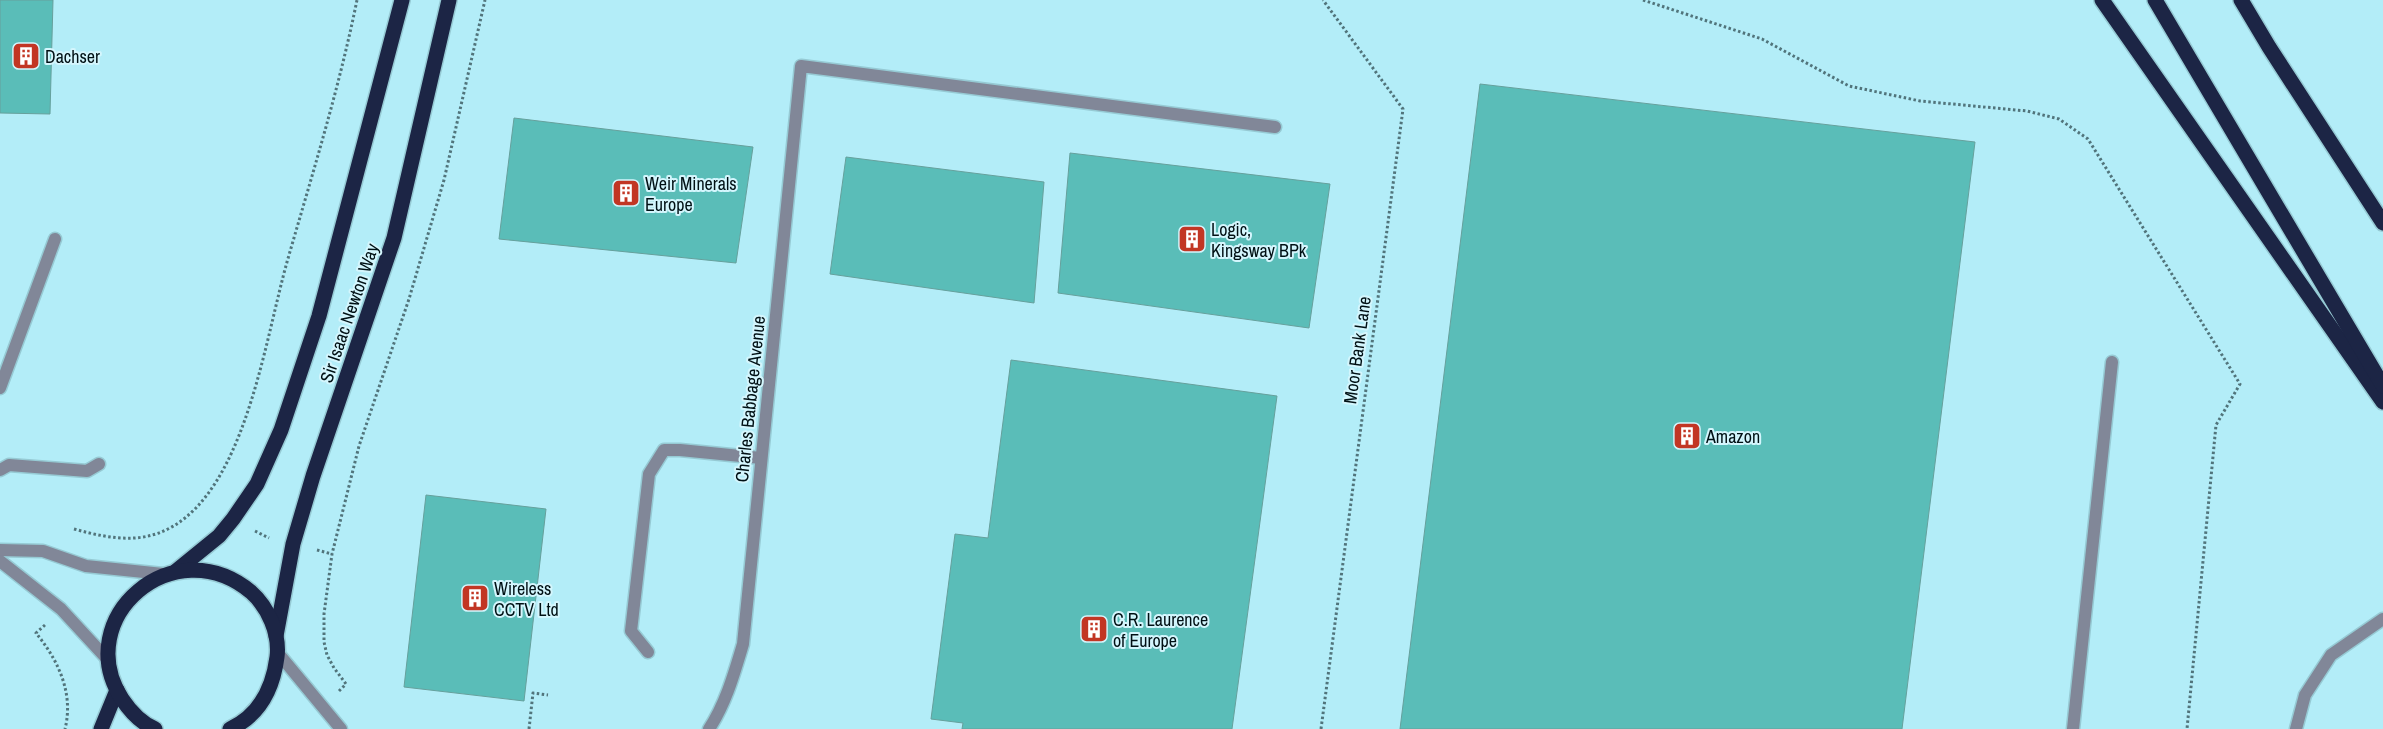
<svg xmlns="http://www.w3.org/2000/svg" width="2383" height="729" font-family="'Archivo Narrow',sans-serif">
  <rect width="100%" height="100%" fill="#b3edf8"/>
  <g fill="#5abdb8" stroke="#66a09c">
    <path d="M0,0H53L50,114L0,113Z"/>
    <path d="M1480,84L1975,142L1902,729H1400Z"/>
    <path d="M514,118L753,147L736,263L499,239Z"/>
    <path d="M1070,153L1330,184L1309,328L1058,293Z"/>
    <path d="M846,157L1044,182L1034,303L830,274Z"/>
    <path d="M1011,360L1277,396L1232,729H962L963,723L931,719L955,534L988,538Z"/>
    <path d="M426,495L546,509L524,701L404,687Z"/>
  </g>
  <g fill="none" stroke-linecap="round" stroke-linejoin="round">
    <defs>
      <g id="minor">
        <path d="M0,388L55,239"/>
        <path d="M0,470L9,465L87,471L99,464"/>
        <path d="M0,550L43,551L86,566L163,574"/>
        <path d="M0,561L61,609L109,661"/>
        <path d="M648,652L631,631L649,474L664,450H680L761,458"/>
        <path d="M278,653L341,729"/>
        <path d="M709,729C726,703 734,674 743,644L801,66L1275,127"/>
        <path d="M2073,729L2112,362"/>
        <path d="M2296,729L2305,695L2331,655L2383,619"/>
      </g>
      <g id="highway">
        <path d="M2102,0L2383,402"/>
        <path d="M2155,0L2383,386"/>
        <path d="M2241,0L2269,47L2383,223"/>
        <path d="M176,571L219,536L233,519L257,484L281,430L319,316L402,0"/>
        <path d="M276,636L293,544L313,476L394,238L449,0"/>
        <path d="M101,729L117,690"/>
        <path d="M155,729C141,723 130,711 122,699C70,618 174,528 251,592C268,607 280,634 277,657C273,688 260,715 230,729"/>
      </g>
    </defs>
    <use href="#minor" stroke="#96cad4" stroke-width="15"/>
    <use href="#highway" stroke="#96cad4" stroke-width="18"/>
    <g stroke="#51747b" stroke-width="3" stroke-dasharray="2.5 2.5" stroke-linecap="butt">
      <path d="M1643,0L1762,39L1849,86L1920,101L2027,111L2059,119L2088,139L2240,384L2216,425L2187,729"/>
      <path d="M74,529C114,540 150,546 185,518C248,467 266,337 287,262C312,175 339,89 357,0"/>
      <path d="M255,531L269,538"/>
      <path d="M317,550L332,554"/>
      <path d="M45,625L36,633C58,660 74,693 65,729"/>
      <path d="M339,691L346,684L334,668L327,655L324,642V614L332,554L359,446L409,299L444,180L485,0"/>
      <path d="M529,729L533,693L548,695"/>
      <path d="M1321,729L1403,109L1323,0"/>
    </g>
    <use href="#minor" stroke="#818798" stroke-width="12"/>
    <use href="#highway" stroke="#1c2545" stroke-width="15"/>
  </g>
  <defs>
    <symbol id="building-square" viewBox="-11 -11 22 22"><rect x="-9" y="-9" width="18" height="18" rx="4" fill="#c23624" stroke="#d4f6fd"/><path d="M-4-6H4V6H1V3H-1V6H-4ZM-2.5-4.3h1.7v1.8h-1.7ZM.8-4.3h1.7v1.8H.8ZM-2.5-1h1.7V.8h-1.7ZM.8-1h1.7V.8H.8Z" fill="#fff"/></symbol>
  </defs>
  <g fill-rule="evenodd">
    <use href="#building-square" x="10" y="40" width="32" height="32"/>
    <use href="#building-square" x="610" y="177" width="32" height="32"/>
    <use href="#building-square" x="1176" y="223" width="32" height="32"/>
    <use href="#building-square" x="1671" y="420" width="32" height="32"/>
    <use href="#building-square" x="459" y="582" width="32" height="32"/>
    <use href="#building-square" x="1078" y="613" width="32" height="32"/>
  </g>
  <g text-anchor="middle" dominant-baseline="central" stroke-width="4" stroke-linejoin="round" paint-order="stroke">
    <g font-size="18" fill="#001014" stroke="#d4f6fd" text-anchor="start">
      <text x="45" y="56">Dachser</text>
      <text x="645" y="183">Weir Minerals<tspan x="645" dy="21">Europe</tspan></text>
      <text x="1211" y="229">Logic,<tspan x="1211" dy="21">Kingsway BPk</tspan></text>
      <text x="1706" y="436">Amazon</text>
      <text x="494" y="588">Wireless<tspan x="494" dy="21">CCTV Ltd</tspan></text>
      <text x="1113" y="619">C.R. Laurence<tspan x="1113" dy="21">of Europe</tspan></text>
    </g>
    <g font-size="18" fill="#001014" stroke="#d4f6fd">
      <text transform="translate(349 313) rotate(-71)">Sir Isaac Newton Way</text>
      <text transform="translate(1357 350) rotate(-82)">Moor Bank Lane</text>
      <text transform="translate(750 399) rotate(-84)">Charles Babbage Avenue</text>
    </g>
  </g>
</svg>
